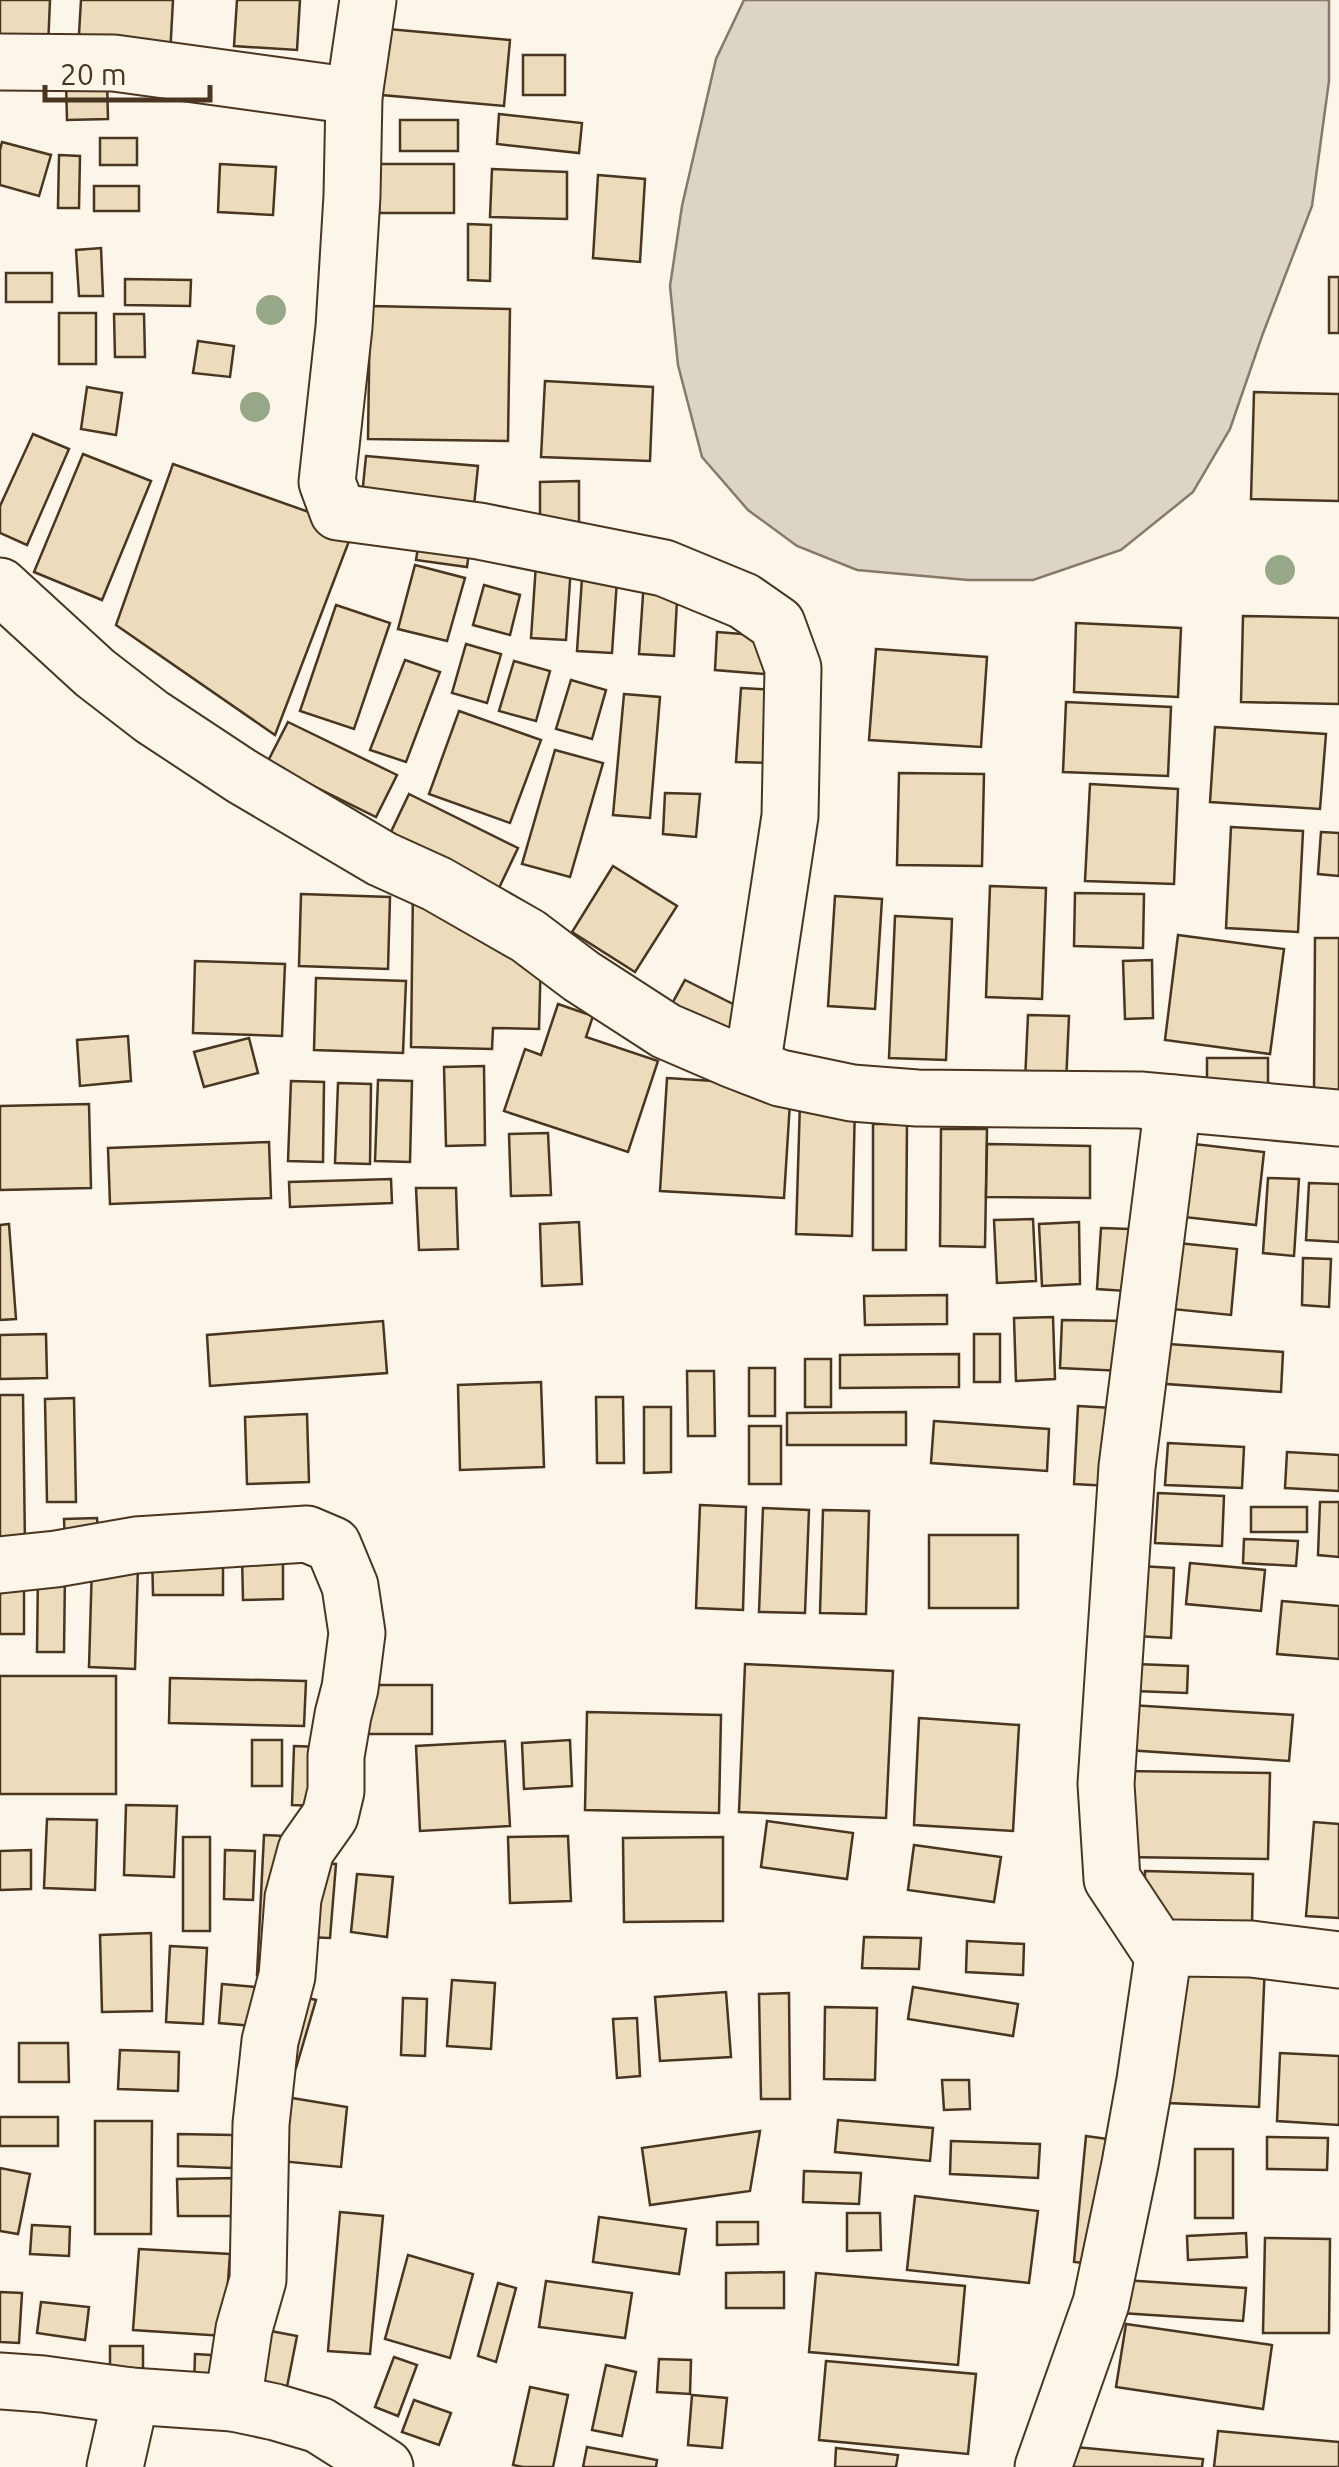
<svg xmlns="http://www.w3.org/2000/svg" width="1339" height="2467" font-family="Ubuntu,sans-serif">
  <rect width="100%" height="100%" fill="#fbf6e9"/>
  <path fill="#dcd4c6" stroke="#887966" stroke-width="2.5" d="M744,0H1329V81L1312,206L1262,336L1230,429L1193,492L1121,550L1033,580H968L857,570L797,546L748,510L702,457L678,365L670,286L682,206L716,59Z"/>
  <g fill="#ecdcbc" stroke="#4a3520" stroke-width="2.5">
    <path d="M0,0H50L48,48L0,46Z"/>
    <path d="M81,0H173L170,56L78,51Z"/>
    <path d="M237,0H300L297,50L234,46Z"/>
    <path d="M388,29L510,40L504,106L382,95Z"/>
    <rect x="523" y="55" width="42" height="40"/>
    <path d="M107,81L108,119L67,120L66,82Z"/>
    <path d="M499,114L582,123L579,153L497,144Z"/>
    <rect x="400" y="120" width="58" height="31"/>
    <rect x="100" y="138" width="37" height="27"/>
    <path d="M2,142L51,155L39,196L0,185V150Z"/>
    <path d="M59,155L80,156L79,208H58Z"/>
    <path d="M220,164L276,167L273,215L218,212Z"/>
    <rect x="379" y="164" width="75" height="49"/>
    <path d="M492,169L567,172V219L490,217Z"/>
    <path d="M598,175L645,179L640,262L593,258Z"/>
    <rect x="94" y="186" width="45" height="25"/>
    <path d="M468,224L491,225L490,281L468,280Z"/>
    <path d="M101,248L103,296H79L76,250Z"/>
    <rect x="6" y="273" width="46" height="29"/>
    <rect x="1329" y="277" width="10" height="56"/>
    <path d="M125,279L191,280L190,306L125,305Z"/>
    <path d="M370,306L510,309L508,441L368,439Z"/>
    <rect x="59" y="313" width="37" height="51"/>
    <path d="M114,314H144L145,357H115Z"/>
    <path d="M198,341L234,346L230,377L193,373Z"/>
    <path d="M545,381L653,387L650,461L541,457Z"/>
    <path d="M87,387L122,393L116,435L81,429Z"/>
    <path d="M1254,392L1339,394V501L1251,499Z"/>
    <path d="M33,434L69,449L27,545L0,533V506Z"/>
    <path d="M83,454L151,481L102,600L34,572Z"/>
    <path d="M366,456L478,466L473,516L361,506Z"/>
    <path d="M173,464L354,528L275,735L116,625Z"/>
    <path d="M579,481V522L540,523V482Z"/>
    <path d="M421,529L471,536L467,567L416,560Z"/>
    <path d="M536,564L571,566L566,640L531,638Z"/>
    <path d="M415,565L465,578L447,641L398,629Z"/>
    <path d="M582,578L617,580L612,653L577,651Z"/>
    <path d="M644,580L678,582L674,656L639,654Z"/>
    <path d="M484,585L520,595L510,635L473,625Z"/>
    <path d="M336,605L390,623L354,729L300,711Z"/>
    <path d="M1243,616L1339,618V704L1241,702Z"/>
    <path d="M1076,623L1181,628L1178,697L1074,692Z"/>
    <path d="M717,632L768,636L764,674L715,670Z"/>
    <path d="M466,644L501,654L487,703L452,693Z"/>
    <path d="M876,649L987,657L981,747L869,740Z"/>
    <path d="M405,660L440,672L406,762L370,750Z"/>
    <path d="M514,661L550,671L536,721L499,711Z"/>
    <path d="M571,680L606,690L592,739L556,729Z"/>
    <path d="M741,688L775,690L770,763L736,762Z"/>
    <path d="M624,694L660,697L650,818L613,815Z"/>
    <path d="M1066,702L1171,707L1168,776L1063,772Z"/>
    <path d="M459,711L541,740L510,823L429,794Z"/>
    <path d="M288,722L397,775L376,817L267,763Z"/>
    <path d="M1215,727L1326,734L1320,809L1210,802Z"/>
    <path d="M555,750L603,763L570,877L522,864Z"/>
    <path d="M899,773L984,774L982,866L897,865Z"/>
    <path d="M1090,784L1178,789L1174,884L1085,881Z"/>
    <path d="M665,793L700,794L696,837L663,834Z"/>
    <path d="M409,794L518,848L498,890L389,836Z"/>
    <path d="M1231,827L1303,831L1298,932L1226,928Z"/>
    <path d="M1321,832L1339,833V876L1318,874Z"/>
    <path d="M613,866L677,906L635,972L572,932Z"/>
    <path d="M990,886L1046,888L1042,999L986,997Z"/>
    <path d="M413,887L541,952L539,1029L493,1028L492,1049L411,1047Z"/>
    <path d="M1075,893L1144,894L1143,948L1074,946Z"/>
    <path d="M301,894L390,897L388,969L299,966Z"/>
    <path d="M835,896L882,899L875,1009L828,1006Z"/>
    <path d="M895,916L952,919L946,1060L889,1058Z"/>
    <path d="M1178,935L1284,949L1270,1054L1165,1040Z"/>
    <path d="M1315,938H1339V1094H1314Z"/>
    <path d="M1152,960L1153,1018L1125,1019L1123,961Z"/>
    <path d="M195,961L285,964L282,1036L193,1033Z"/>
    <path d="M316,978L406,981L403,1053L314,1050Z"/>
    <path d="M685,980L743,1009L727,1041L668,1011Z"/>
    <path d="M558,1004L593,1016L586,1037L658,1061L628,1152L504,1111L525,1049L541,1055Z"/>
    <path d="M1028,1015L1069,1016L1066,1084L1025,1082Z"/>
    <path d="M128,1036L131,1081L80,1086L77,1040Z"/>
    <path d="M249,1038L258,1073L204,1087L194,1052Z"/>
    <rect x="1207" y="1058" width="61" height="36"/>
    <path d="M484,1066L485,1145L446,1146L444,1067Z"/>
    <path d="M667,1078L791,1086L784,1198L660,1191Z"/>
    <path d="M378,1080L412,1081L410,1162L375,1161Z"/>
    <path d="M291,1081L324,1082L323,1162L288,1161Z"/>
    <path d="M338,1083L371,1084L370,1164L335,1163Z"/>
    <path d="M800,1102L855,1103L852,1236L796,1234Z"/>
    <path d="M89,1104L91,1188L0,1190V1106Z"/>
    <path d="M873,1124H907L906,1250H873Z"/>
    <path d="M941,1129H987L985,1247L940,1246Z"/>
    <path d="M548,1133L551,1195L511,1196L509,1134Z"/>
    <path d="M269,1142L271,1198L110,1204L108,1148Z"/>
    <path d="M987,1144L1090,1146V1198L986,1197Z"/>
    <path d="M1194,1144L1264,1152L1256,1225L1184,1217Z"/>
    <path d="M1268,1178L1299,1179L1294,1256L1263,1253Z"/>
    <path d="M391,1179L392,1203L290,1207L289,1182Z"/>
    <path d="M1309,1183L1339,1184V1242L1306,1240Z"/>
    <path d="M416,1188H456L458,1249L419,1250Z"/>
    <path d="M1033,1219L1036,1281L997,1283L994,1220Z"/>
    <path d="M579,1222L582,1284L542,1286L540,1224Z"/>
    <path d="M1079,1222L1080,1284L1042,1286L1039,1224Z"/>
    <path d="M9,1224L16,1319L0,1320V1225Z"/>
    <path d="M1101,1228L1130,1229L1126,1291L1097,1289Z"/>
    <path d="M1168,1242L1237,1249L1231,1315L1162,1308Z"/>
    <path d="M1303,1258L1331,1259L1329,1307L1302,1305Z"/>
    <path d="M947,1295V1324L865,1325L864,1296Z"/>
    <path d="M1053,1317L1055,1379L1016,1381L1014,1318Z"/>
    <path d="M1062,1320L1125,1321L1123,1371L1060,1368Z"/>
    <path d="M383,1321L387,1373L210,1386L207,1335Z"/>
    <path d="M46,1334L47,1378L0,1379V1335Z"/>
    <rect x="974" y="1334" width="26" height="48"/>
    <path d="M1154,1343L1283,1352L1281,1392L1152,1383Z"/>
    <path d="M959,1354V1387L840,1388V1355Z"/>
    <rect x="805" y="1359" width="26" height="48"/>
    <rect x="749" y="1368" width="26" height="48"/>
    <path d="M687,1371H714L715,1436H688Z"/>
    <path d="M541,1382L544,1467L460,1470L458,1385Z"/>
    <path d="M0,1395H23L25,1546H0Z"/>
    <path d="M596,1397H623L624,1463H597Z"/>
    <path d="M74,1398L76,1502H47L45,1399Z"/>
    <path d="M1078,1406L1113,1408L1110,1486L1074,1484Z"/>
    <path d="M644,1407H671V1472L644,1473Z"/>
    <path d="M906,1412V1445H787V1413Z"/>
    <path d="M307,1414L309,1482L247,1484L245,1417Z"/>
    <path d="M934,1421L1049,1429L1047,1471L931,1463Z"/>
    <rect x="749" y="1426" width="32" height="58"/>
    <path d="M1168,1443L1244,1447L1242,1488L1165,1485Z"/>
    <path d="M1287,1452L1339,1455V1491L1285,1488Z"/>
    <path d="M1158,1493L1224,1496L1222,1546L1155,1543Z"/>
    <path d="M1320,1502H1339V1557L1318,1555Z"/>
    <path d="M700,1505L746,1507L743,1610L696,1608Z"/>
    <rect x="1251" y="1507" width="56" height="25"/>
    <path d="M763,1508L809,1510L805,1613L759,1612Z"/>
    <path d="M823,1510L869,1511L866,1614L820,1613Z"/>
    <path d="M97,1518L99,1542L65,1543L64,1519Z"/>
    <rect x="929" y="1535" width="89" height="73"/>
    <path d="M1244,1539L1298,1541L1296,1566L1243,1563Z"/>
    <path d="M152,1551H223V1595H153Z"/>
    <path d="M242,1555H283V1599L243,1600Z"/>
    <path d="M1190,1563L1265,1570L1261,1611L1186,1604Z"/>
    <path d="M92,1564L138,1566L135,1669L89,1667Z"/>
    <path d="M1139,1566L1174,1568L1171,1638L1136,1636Z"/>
    <path d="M38,1572H65L64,1652H37Z"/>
    <rect x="0" y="1578" width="24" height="56"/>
    <path d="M1282,1601L1339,1606V1659L1277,1654Z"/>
    <path d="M745,1664L893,1671L886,1818L739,1812Z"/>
    <path d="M1135,1664L1188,1666L1187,1693L1134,1691Z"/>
    <rect x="0" y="1676" width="116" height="118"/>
    <path d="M170,1678L306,1681L304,1726L169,1723Z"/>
    <rect x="364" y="1685" width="68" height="49"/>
    <path d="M1130,1705L1293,1715L1289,1761L1127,1750Z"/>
    <path d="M587,1712L721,1715L719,1813L585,1810Z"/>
    <path d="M919,1718L1019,1725L1013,1831L914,1825Z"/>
    <rect x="252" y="1740" width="30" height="46"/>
    <path d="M570,1740L572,1786L524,1789L522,1743Z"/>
    <path d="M505,1741L510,1826L420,1831L416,1746Z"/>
    <path d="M294,1746L320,1747L318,1806L292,1805Z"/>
    <path d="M1123,1771L1270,1773L1268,1859L1121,1857Z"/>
    <path d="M126,1805L177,1806L174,1877L124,1875Z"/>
    <path d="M47,1819L97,1820L95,1890L44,1888Z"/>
    <path d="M767,1821L853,1833L847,1879L761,1867Z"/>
    <path d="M1314,1822L1339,1824V1918L1306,1916Z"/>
    <path d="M264,1835L285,1836L278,1976L257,1975Z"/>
    <path d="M568,1836L571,1901L510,1903L508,1837Z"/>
    <rect x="183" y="1837" width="27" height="94"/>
    <path d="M723,1837V1921L624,1922L623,1838Z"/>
    <path d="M914,1845L1001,1857L994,1902L908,1890Z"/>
    <path d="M31,1850V1889L0,1890V1851Z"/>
    <path d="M225,1850L255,1851L253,1900L224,1899Z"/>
    <path d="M310,1862L336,1864L330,1938L304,1937Z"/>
    <path d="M1145,1871L1253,1874L1252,1926L1144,1924Z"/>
    <path d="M357,1874L393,1877L387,1937L351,1932Z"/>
    <path d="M151,1933L152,2011L102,2012L100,1935Z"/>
    <path d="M864,1937L921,1938L919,1969L862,1968Z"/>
    <path d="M967,1941L1024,1944L1023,1975L966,1972Z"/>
    <path d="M170,1946L207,1948L203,2024L166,2022Z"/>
    <path d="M1174,1959L1265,1963L1259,2107L1168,2103Z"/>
    <path d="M452,1980L495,1983L491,2049L447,2046Z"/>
    <path d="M222,1984L268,1988L265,2027L219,2023Z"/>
    <path d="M913,1987L1018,2004L1013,2036L908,2019Z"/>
    <path d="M726,1992L731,2057L660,2061L655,1997Z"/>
    <path d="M789,1993L790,2099H761L759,1994Z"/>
    <path d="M297,1995L316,2000L296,2068L276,2062Z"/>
    <path d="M403,1998L427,1999L425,2056L401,2055Z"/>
    <path d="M825,2007L877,2008L875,2080L824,2079Z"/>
    <path d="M637,2018L640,2076L617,2078L613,2019Z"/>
    <path d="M19,2043H68L69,2082H19Z"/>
    <path d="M120,2050L179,2052L178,2091L118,2089Z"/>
    <path d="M1280,2053L1339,2056V2125L1277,2121Z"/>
    <path d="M942,2080H969L970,2109L944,2110Z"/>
    <path d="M292,2098L347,2107L341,2167L280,2161Z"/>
    <rect x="0" y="2117" width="58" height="29"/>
    <path d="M838,2120L933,2128L930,2161L835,2152Z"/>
    <path d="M95,2121H152L151,2234H95Z"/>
    <path d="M760,2131L750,2191L650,2205L642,2148Z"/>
    <path d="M178,2134L233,2135L232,2168L178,2166Z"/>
    <path d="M1086,2136L1115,2140L1102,2265L1074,2262Z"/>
    <path d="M1267,2137L1328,2138L1327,2170L1267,2169Z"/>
    <path d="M951,2141L1040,2144L1038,2178L950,2174Z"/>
    <rect x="1195" y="2149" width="38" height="69"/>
    <path d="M0,2168L30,2174L18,2234L0,2231Z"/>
    <path d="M804,2171L861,2173L859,2204L803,2202Z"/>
    <path d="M238,2178L239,2216H178L177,2179Z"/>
    <path d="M915,2196L1038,2211L1029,2283L907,2270Z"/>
    <path d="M340,2212L383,2216L370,2354L328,2351Z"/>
    <path d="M847,2213H880L881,2250L847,2251Z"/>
    <path d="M599,2217L686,2229L679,2274L593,2262Z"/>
    <path d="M717,2222H758V2244L717,2245Z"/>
    <path d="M32,2225L70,2227L69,2256L30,2254Z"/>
    <path d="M1246,2233L1247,2257L1188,2260L1187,2236Z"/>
    <path d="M1265,2238L1330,2239L1329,2333H1263Z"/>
    <path d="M139,2249L230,2254L224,2336L133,2330Z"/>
    <path d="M408,2255L473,2274L450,2358L385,2339Z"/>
    <path d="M784,2272V2308H726V2273Z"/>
    <path d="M816,2273L965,2286L958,2365L809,2352Z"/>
    <path d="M1123,2280L1246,2288L1243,2321L1121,2313Z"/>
    <path d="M546,2281L632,2293L625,2338L539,2327Z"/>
    <path d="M498,2283L516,2288L496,2362L478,2356Z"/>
    <path d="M0,2292L22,2293L19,2343L0,2342Z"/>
    <path d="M41,2302L89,2307L85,2340L37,2333Z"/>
    <path d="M1126,2324L1272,2345L1263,2409L1116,2387Z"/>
    <path d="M255,2328L297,2336L286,2392L243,2384Z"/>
    <rect x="110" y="2346" width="33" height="39"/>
    <path d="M195,2354L226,2356L225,2389L194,2388Z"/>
    <path d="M394,2357L417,2365L398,2416L375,2407Z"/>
    <path d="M659,2359L691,2360L690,2394L657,2392Z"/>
    <path d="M826,2361L976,2374L968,2454L819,2440Z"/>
    <path d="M606,2365L636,2372L622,2436L592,2430Z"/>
    <path d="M530,2387L568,2395L553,2467H523L513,2465Z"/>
    <path d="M692,2395L727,2398L722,2448L688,2445Z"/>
    <path d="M414,2400L451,2413L439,2445L402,2432Z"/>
    <path d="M1218,2431L1339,2442V2467H1214Z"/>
    <path d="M1054,2445L1203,2459L1202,2467H1052Z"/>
    <path d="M587,2447L657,2460L656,2467H583Z"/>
    <path d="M836,2448L898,2455L896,2467H835Z"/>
  </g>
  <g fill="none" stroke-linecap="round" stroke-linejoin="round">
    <defs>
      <g id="minor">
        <path d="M368,0L354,96L352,196L344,327L327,482L338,512L479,531L664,568L744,601L777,624L793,668L790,816L752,1067"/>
        <path d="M0,62L114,63L354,96"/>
        <path d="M0,586L95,673L152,717L243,777L382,859L437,884L528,936L581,976L666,1031L731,1059L780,1078L852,1093L917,1098L1140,1100L1339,1118"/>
        <path d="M0,1565L56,1559L136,1545L307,1534L333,1545L350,1586L357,1633L350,1688L343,1715L336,1756V1791L330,1816L306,1850L293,1898L287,1976L270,2041L261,2124L258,2280L244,2329L233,2403L275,2412L319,2425L385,2467"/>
        <path d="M1163,1956L1112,1879L1106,1784L1127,1467L1173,1103"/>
        <path d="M0,2381L43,2384L131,2396L233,2403"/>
        <path d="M115,2467L131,2396"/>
        <path d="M1043,2467L1101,2303L1130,2164L1145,2080L1163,1956L1175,1948L1251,1949L1339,1960"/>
      </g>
    </defs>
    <use href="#minor" stroke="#4a3520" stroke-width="59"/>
    <use href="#minor" stroke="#fbf6e9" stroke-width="55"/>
  </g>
  <g fill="#96a887">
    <circle cx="271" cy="310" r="15"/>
    <circle cx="255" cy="407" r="15"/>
    <circle cx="1280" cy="570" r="15"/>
  </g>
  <path d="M45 85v15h165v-15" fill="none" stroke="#4a3520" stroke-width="5"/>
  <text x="60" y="85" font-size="30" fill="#4a3520" stroke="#fbf6e9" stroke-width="8" paint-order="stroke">20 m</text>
</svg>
